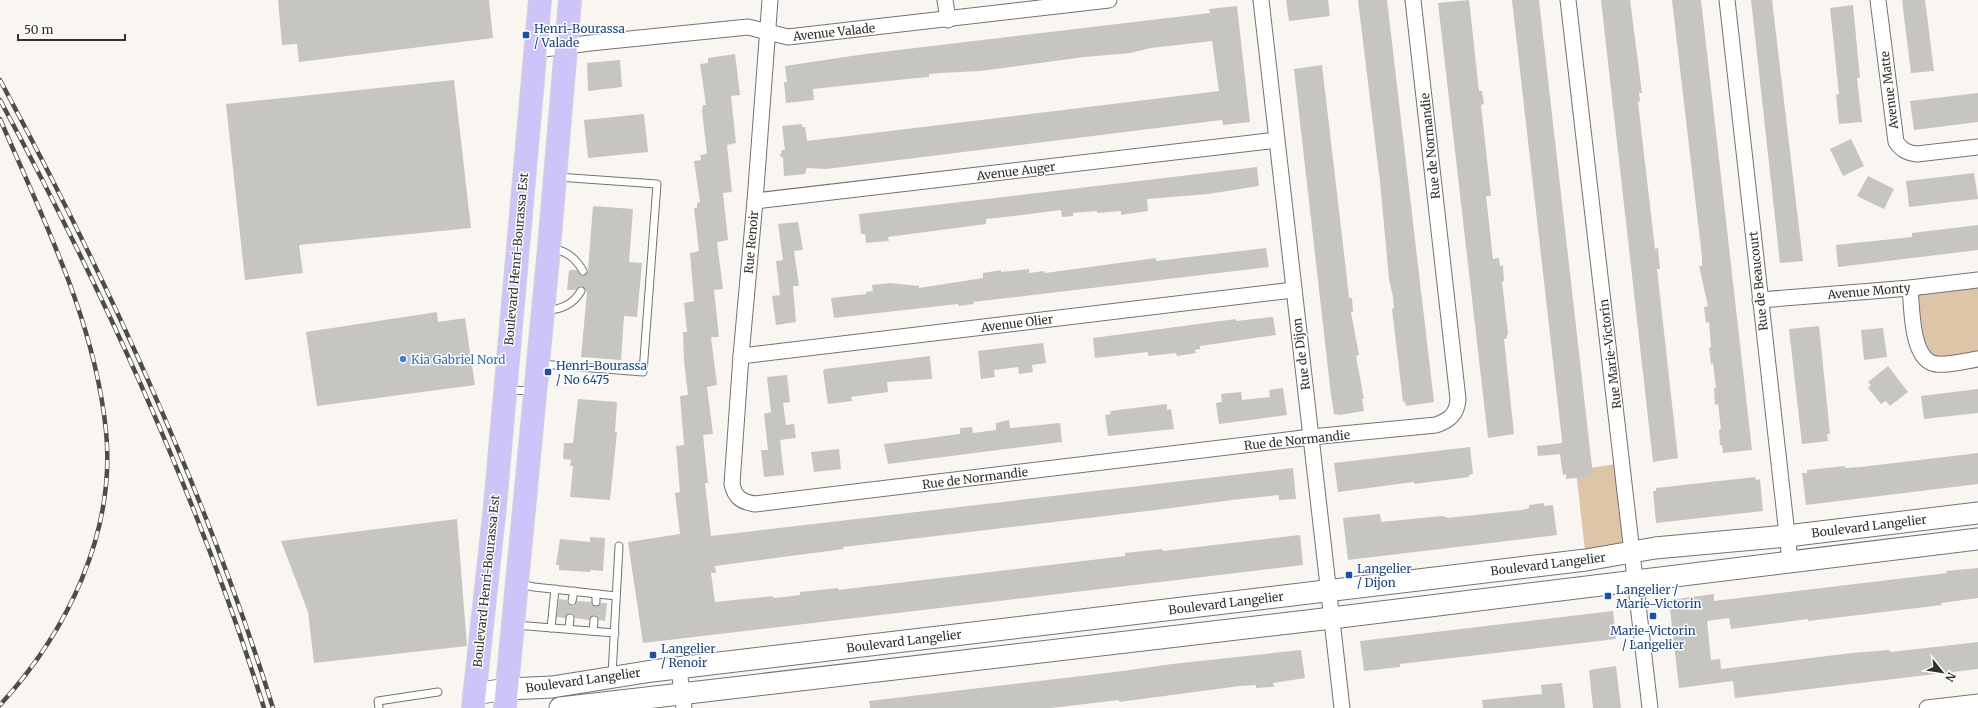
<svg xmlns="http://www.w3.org/2000/svg" width="1978" height="708" font-family="Merriweather,serif">
  <rect width="100%" height="100%" fill="#f9f6f2"/>
  <g fill="#dec5a8">
    <path d="M1978,280V359L1924,358L1910,288Z"/>
    <path d="M1623,463L1634,552L1586,560L1576,470Z"/>
  </g>
  <g fill="#c7c5c1">
    <path d="M278,0H489L493,38L299,62L297,44L282,45Z"/>
    <path d="M1286,0H1328L1330,16L1289,21Z"/>
    <path d="M1358,0H1387L1434,402L1406,406L1405,401L1403,402L1392,309L1394,308L1393,297L1389,279L1380,182Z"/>
    <path d="M1469,0L1479,91H1482L1484,104L1481,105L1491,196H1486L1493,259L1499,258L1500,266L1503,265L1504,281L1502,282L1508,333L1506,339H1504L1514,434L1488,438L1438,3Z"/>
    <path d="M1512,0H1539L1593,476L1566,479V474L1563,475L1560,454L1538,456L1537,446L1562,443V440Z"/>
    <path d="M1601,0H1630L1642,93H1639L1640,101L1638,102L1655,249L1658,248L1660,269H1657L1678,458L1653,462Z"/>
    <path d="M1672,0H1701L1752,450L1723,453L1722,445H1720L1719,430L1721,429L1718,404L1715,405L1714,388H1716L1713,363L1711,364L1709,348L1711,347L1709,322L1706,323L1704,307L1708,306L1699,266H1702V257Z"/>
    <path d="M1751,0H1772L1803,261L1780,263Z"/>
    <path d="M1902,0H1925L1934,71L1911,73Z"/>
    <path d="M1853,5L1860,78H1857L1862,122L1839,124L1836,95L1839,94L1830,8Z"/>
    <path d="M1237,6L1250,122L1223,125L1222,120L826,169L807,168L805,174L784,176L783,158L780,156L782,150H785L782,126L802,124V127H805L807,141L1219,91L1212,41L1151,48L1130,53L1085,57L981,71L940,73L929,74V77L907,79L813,89L814,100L786,103L784,82H787L785,66L865,54L1210,13L1209,9Z"/>
    <path d="M735,54L740,95L731,96L736,143L727,145L732,192L723,193L728,240L717,242L723,289L714,290L719,337H711L717,385L707,387L713,434L703,435L708,483H705L711,536L1293,468L1296,499L1279,500V495L1232,500L1156,510L843,547L844,549L715,566L716,573H711L715,602L773,596V598L784,597L800,595V592L838,588V590L1117,557L1125,556V553L1162,549L1163,551L1300,535L1303,565L643,643L628,542L680,534L675,493L680,492L676,446L684,445L680,396L688,395L684,361L683,332H687L684,303L694,301L690,253L699,251L694,208H697V203L700,202L694,161L701,160L700,155L707,154L702,111L703,105H706L700,64L708,63V58Z"/>
    <path d="M620,60L622,87L588,91L587,63Z"/>
    <path d="M1322,65L1347,279L1349,298H1352L1353,312H1351L1359,355L1356,356L1364,399H1362L1364,411L1339,415L1334,414L1331,395L1294,69Z"/>
    <path d="M454,80L471,228L299,245L303,273L245,280L226,104Z"/>
    <path d="M1978,93V122L1914,130L1910,101Z"/>
    <path d="M644,114L648,152L588,158L584,120Z"/>
    <path d="M1851,139L1864,166L1843,176L1830,149Z"/>
    <path d="M1257,167L1259,186L1208,194L1147,199L1148,211L1121,215V211L1097,213V211L1073,213V216L1062,217L1061,210L1022,215L986,219V224L888,237L889,241L876,242L866,243L865,234H861L859,214Z"/>
    <path d="M1974,173L1978,199L1909,207L1906,181Z"/>
    <path d="M1868,176L1894,189L1884,209L1857,196Z"/>
    <path d="M593,206L633,209L629,262L642,263L637,317L624,316L621,360L581,357L587,292L582,286L575,290H567L569,270H577L583,276L588,271Z"/>
    <path d="M798,222L803,250L794,251L799,286H793L796,322L776,325L772,296L780,295L776,261L783,260L778,224Z"/>
    <path d="M1978,225V250L1838,267L1836,245L1912,237V233Z"/>
    <path d="M1266,248L1269,267L973,302L974,304L959,306L958,304L834,318L831,298L866,294V292L873,291L872,285L890,283L919,286V288L983,278V273L1001,270V272L1029,269V273L1044,271L1045,273L1156,258V261Z"/>
    <path d="M437,312L438,322L465,318L475,385L317,406L306,332Z"/>
    <path d="M1273,317L1276,335L1200,346V349L1195,350L1196,353L1177,356L1176,353L1148,356V352L1095,358L1093,338L1236,319V321Z"/>
    <path d="M1819,326L1830,434H1827L1828,441L1802,444L1789,329Z"/>
    <path d="M1883,328L1887,357L1864,360L1861,330Z"/>
    <path d="M1043,343L1046,363L1032,365L1033,372L1019,374L1018,367L994,370L995,377L981,379L978,351Z"/>
    <path d="M930,356L932,379L887,382L888,392L851,397L852,401L828,404L823,371L825,369Z"/>
    <path d="M1888,366L1908,392L1890,406L1886,401L1881,404L1868,388L1871,385L1868,382Z"/>
    <path d="M787,375L790,402L783,403L786,425L794,424L796,438L780,440L784,475L764,477L761,450H768L764,414L771,412L767,377Z"/>
    <path d="M1283,388L1287,415L1219,424L1216,403L1222,402L1221,394L1241,392L1242,400L1270,397L1269,390Z"/>
    <path d="M1978,389V413L1924,419L1921,396Z"/>
    <path d="M578,399L617,402L615,432H617L610,500L570,497L573,466H570L571,460L563,459L564,443H573Z"/>
    <path d="M1167,404V410L1171,409L1174,429L1108,436L1105,415L1111,414L1110,411Z"/>
    <path d="M1009,420L1010,428L1060,423L1062,442L888,464L884,444L960,434V428L972,427L973,433L996,430V423Z"/>
    <path d="M1470,447L1473,474L1469,475V477L1414,484V482L1338,492L1334,463Z"/>
    <path d="M839,449L841,469L814,472L811,452Z"/>
    <path d="M1978,453V484L1806,505L1802,473H1807V470L1845,466V468L1861,467Z"/>
    <path d="M1755,477L1756,480L1760,479L1763,511L1656,523L1653,491H1656V488Z"/>
    <path d="M1544,503V506L1553,505L1557,535L1348,560L1343,518L1380,514L1381,522L1442,516L1447,517V518L1522,510L1529,508V505Z"/>
    <path d="M457,519L467,646L314,663L308,612L281,541Z"/>
    <path d="M590,537L605,538L603,571L590,570V572L559,570V565H556L560,539L590,542Z"/>
    <path d="M1978,568V598L1941,603L1942,605L1808,621V619L1731,629L1729,618L1707,621L1711,660L1720,659L1721,669L1852,653L1889,650L1891,652L1978,642V669L1735,698L1733,681L1679,688L1669,600L1714,594V601L1947,573L1946,571Z"/>
    <path d="M559,599L567,600L568,604L571,606L575,605L577,601L591,602L596,607L601,603H607L605,621L599,620L597,616L594,615L589,620L575,618L573,614L570,613L565,618L557,617Z"/>
    <path d="M1613,611L1616,639L1400,664V667L1364,671L1360,641Z"/>
    <path d="M1301,650L1305,678L1273,683L1274,687L1256,688V685L1240,686L1119,702V700L1051,708H870L869,701L1115,672L1172,664Z"/>
    <path d="M1616,666L1621,708H1593L1589,670Z"/>
    <path d="M1562,683L1565,708H1483L1482,700L1542,694L1541,685Z"/>
  </g>
  <g fill="none" stroke-linecap="round" stroke-linejoin="round">
    <defs>
      <g id="service">
        <path d="M551,248C566,251 575,257 583,271"/>
        <path d="M545,310C560,310 573,305 581,291"/>
        <path d="M540,364L643,372L657,184L557,177"/>
        <path d="M507,390L533,391"/>
        <path d="M519,584L534,587L616,596"/>
        <path d="M572,601L574,591"/>
        <path d="M596,602V594"/>
        <path d="M515,625L615,633"/>
        <path d="M551,628L555,589"/>
        <path d="M569,629L570,618"/>
        <path d="M593,631L594,620"/>
        <path d="M612,675L619,546"/>
        <path d="M379,708L378,701L438,692"/>
      </g>
      <g id="minor">
        <path d="M770,0L755,201L741,356L732,484C735,498 742,502 755,504L1311,437L1436,425C1450,420 1457,414 1458,399L1413,0"/>
        <path d="M945,0L948,20"/>
        <path d="M1261,0L1342,708"/>
        <path d="M1568,0L1650,708"/>
        <path d="M1727,0L1790,561"/>
        <path d="M1878,0L1896,142C1902,150 1907,153 1917,154L1978,147"/>
        <path d="M536,50L590,43L748,27L788,37L1109,0"/>
        <path d="M755,201L1277,140"/>
        <path d="M1910,288C1912,307 1911,355 1932,363C1942,367 1966,361 1978,359"/>
        <path d="M1760,300L1910,288L1978,280"/>
        <path d="M741,356L1293,290"/>
        <path d="M679,669L684,708"/>
        <path d="M1927,708L1978,702"/>
      </g>
      <g id="secondary">
        <path d="M474,694L507,689L552,687L652,671L1586,560L1655,548L1787,536L1978,513"/>
        <path d="M560,708L1332,618L1978,539"/>
      </g>
      <g id="primary">
        <path d="M473,708L495,506L540,0"/>
        <path d="M505,708L549,248L570,0"/>
      </g>
    </defs>
    <use href="#service" stroke="#757370" stroke-width="9"/>
    <use href="#minor" stroke="#757370" stroke-width="17"/>
    <use href="#secondary" stroke="#757370" stroke-width="23"/>
    <use href="#primary" stroke="#d2d2d1" stroke-width="24"/>
    <use href="#service" stroke="#fff" stroke-width="7"/>
    <use href="#minor" stroke="#fff" stroke-width="15"/>
    <use href="#secondary" stroke="#fff" stroke-width="21"/>
    <use href="#primary" stroke="#cdc4fa" stroke-width="22"/>
    <defs>
      <g id="rail">
        <path d="M0,80C107,279 206,492 273,708"/>
        <path d="M0,100C104,292 199,499 264,708"/>
        <path d="M0,119C43,219 95,321 106,431C116,533 67,632 0,705"/>
      </g>
    </defs>
    <use href="#rail" stroke="#4d4c4b" stroke-width="4.5"/>
    <use href="#rail" stroke="#fff" stroke-width="3" stroke-dasharray="9" stroke-linecap="butt"/>
  </g>
  <g fill="#1a4fb4" stroke="#fff" stroke-width="1.5">
    <rect x="522" y="31" width="8" height="8" rx="2"/>
    <rect x="544" y="368" width="8" height="8" rx="2"/>
    <rect x="1345" y="571" width="8" height="8" rx="2"/>
    <rect x="1604" y="592" width="8" height="8" rx="2"/>
    <rect x="1649" y="612" width="8" height="8" rx="2"/>
    <rect x="649" y="651" width="8" height="8" rx="2"/>
  </g>
  <circle fill="#3f7fe0" stroke="#fff" stroke-width="1.5" cx="403" cy="359" r="4"/>
  <g text-anchor="middle" dominant-baseline="central" stroke-width="3" stroke-linejoin="round" paint-order="stroke">
    <g font-size="12" fill="#164399" stroke="#fff" text-anchor="start">
      <text x="534" y="28">Henri-Bourassa<tspan x="534" dy="14">/ Valade</tspan></text>
      <text x="556" y="365">Henri-Bourassa<tspan x="556" dy="14">/ No 6475</tspan></text>
      <text x="1357" y="568">Langelier<tspan x="1357" dy="14">/ Dijon</tspan></text>
      <text x="1616" y="589">Langelier /<tspan x="1616" dy="14">Marie-Victorin</tspan></text>
      <text x="1653" y="630" text-anchor="middle">Marie-Victorin<tspan x="1653" dy="14">/ Langelier</tspan></text>
      <text x="661" y="648">Langelier<tspan x="661" dy="14">/ Renoir</tspan></text>
    </g>
    <g font-size="12" fill="#323130" stroke="#fff">
      <text transform="translate(834 32) rotate(-6)">Avenue Valade</text>
      <text transform="translate(1889 90) rotate(-97)">Avenue Matte</text>
      <text transform="translate(1430 146) rotate(-96)">Rue de Normandie</text>
      <text transform="translate(1016 171) rotate(-7)">Avenue Auger</text>
      <text transform="translate(751 242) rotate(-85)">Rue Renoir</text>
      <text transform="translate(516 259) rotate(-85)">Boulevard Henri-Bourassa Est</text>
      <text transform="translate(1758 281) rotate(-96)">Rue de Beaucourt</text>
      <text transform="translate(1869 291) rotate(-5)">Avenue Monty</text>
      <text transform="translate(1017 323) rotate(-7)">Avenue Olier</text>
      <text transform="translate(1301 354) rotate(-97)">Rue de Dijon</text>
      <text transform="translate(1610 354) rotate(-97)">Rue Marie-Victorin</text>
      <text transform="translate(1297 440) rotate(-6)">Rue de Normandie</text>
      <text transform="translate(975 478) rotate(-7)">Rue de Normandie</text>
      <text transform="translate(1869 526) rotate(-7)">Boulevard Langelier</text>
      <text transform="translate(1548 564) rotate(-7)">Boulevard Langelier</text>
      <text transform="translate(486 581) rotate(-84)">Boulevard Henri-Bourassa Est</text>
      <text transform="translate(1226 603) rotate(-7)">Boulevard Langelier</text>
      <text transform="translate(904 641) rotate(-7)">Boulevard Langelier</text>
      <text transform="translate(583 680) rotate(-8)">Boulevard Langelier</text>
    </g>
    <g font-size="12" fill="#366cbe" stroke="#fff" text-anchor="start">
      <text x="411" y="359">Kia Gabriel Nord</text>
    </g>
  </g>
  <g transform="translate(1942 672) rotate(120)" stroke="#ffffff" stroke-width="3" paint-order="stroke">
  <path d="M0-3L7 15L0 10L-7 15Z" fill="#323130"/>
  <text y="-6" font-size="11" font-weight="bold" text-anchor="middle" fill="#323130">N</text>
  </g>
  <path d="M18 34v6h107v-6" fill="none" stroke="#323130" stroke-width="2"/>
  <text x="24" y="34" font-size="12" fill="#323130" stroke="#ffffff" stroke-width="3" paint-order="stroke">50 m</text>
</svg>
